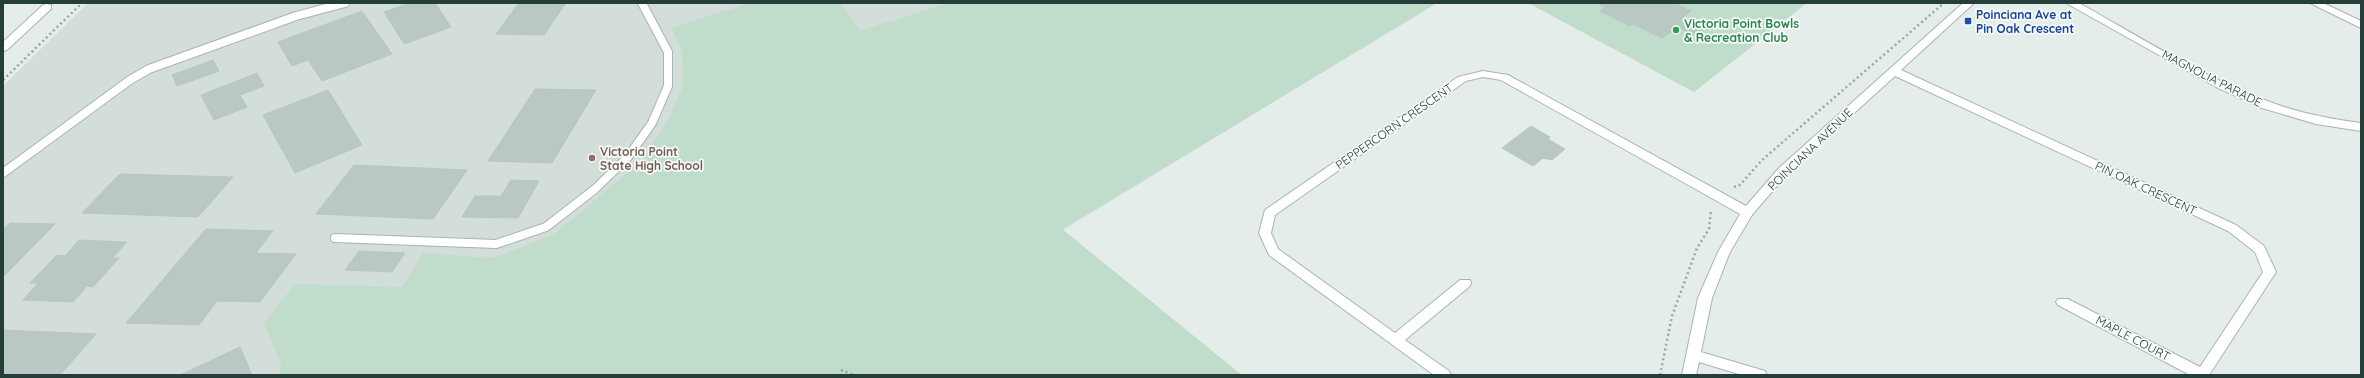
<svg xmlns="http://www.w3.org/2000/svg" width="2364" height="378" font-family="Quicksand,sans-serif">
  <rect width="100%" height="100%" fill="#e5edea"/>
  <path fill="#d3ddd9" d="M88,3H1437L824,375H3V86Z"/>
  <g fill="#bfddca">
    <path d="M750,3H840L861,31L947,3H1437L1062,229L1242,375H280L281,364L264,323L295,284L402,287L423,253L493,258L553,235L639,163L668,121L683,86L682,50L671,28Z"/>
    <path d="M1528,3H1807L1694,92Z"/>
  </g>
  <g fill="#bac8c3" stroke="#b7c7c2">
    <path d="M410,3H435L451,27L404,44L384,12Z"/>
    <path d="M519,3H566L544,35L496,34Z"/>
    <path d="M1598,3H1674L1691,11L1682,18L1703,29L1694,35L1678,27L1662,38L1633,24L1630,26L1600,11L1606,7Z"/>
    <path d="M362,11L392,54L322,81L308,60L292,66L278,42Z"/>
    <path d="M213,60L219,71L177,86L172,75Z"/>
    <path d="M257,73L264,86L240,95L247,107L214,120L201,95Z"/>
    <path d="M535,89L596,90L552,163L488,161Z"/>
    <path d="M328,90L362,145L295,173L263,115Z"/>
    <path d="M1531,126L1550,137L1548,139L1565,149L1552,160L1543,158L1533,166L1502,148Z"/>
    <path d="M354,165L467,170L433,219L316,214Z"/>
    <path d="M120,174L233,177L198,217L82,213Z"/>
    <path d="M511,180L539,181L518,218L462,217L475,196H501Z"/>
    <path d="M10,223L55,224L3,277V229Z"/>
    <path d="M206,229L273,231L256,253L296,254L260,302L217,301L199,325L126,323Z"/>
    <path d="M79,240L127,242L112,258H119L93,287L87,286L73,302L23,300L38,283H30L57,255L65,256Z"/>
    <path d="M359,251L405,253L392,272L345,270Z"/>
    <path d="M3,330L96,334L60,375H3Z"/>
    <path d="M240,347L252,375H180Z"/>
  </g>
  <g fill="none" stroke-linecap="round" stroke-linejoin="round">
    <defs>
      <g id="service">
        <path d="M3,173L130,80L149,69L296,16L345,3"/>
        <path d="M335,238L496,244L546,227L595,189L628,157L652,123L668,86V52L642,3"/>
      </g>
      <g id="minor">
        <path d="M1963,3H1974L1901,70L2236,225L2264,246L2276,272L2209,375H2190L2058,305L2056,302L2058,299H2068L2200,367L2263,272L2255,252L2228,231L1895,76L1787,174L1752,215L1730,252L1712,298L1701,352L1765,371L1767,375H1742L1699,362L1696,375H1682L1698,298L1718,252L1740,214L1501,80L1483,77L1466,81L1275,215L1271,233L1278,249L1395,333L1460,280H1470L1471,283L1470,286L1405,340L1449,371L1451,375H1434L1269,255L1259,233L1265,210L1458,77L1483,71L1508,75L1746,206L1779,168Z"/>
        <path d="M2066,3H2079C2140,37 2204,78 2270,102C2299,113 2330,119 2361,123V131L2316,124L2262,108L2216,87Z"/>
        <path d="M2310,3H2323L2361,21V28Z"/>
        <path d="M47,4L51,5V9L7,50L3,51V42L43,5Z"/>
      </g>
    </defs>
    <use href="#service" stroke="#a8b5b1" stroke-width="10"/>
    <use href="#minor" stroke="#a8b5b1" stroke-width="2"/>
    <g stroke="#87afa6" stroke-width="2.5" stroke-dasharray="2 3" stroke-linecap="butt">
      <path d="M3,80L82,3"/>
      <path d="M1734,187L1740,185L1762,160L1944,3"/>
      <path d="M841,370L854,375"/>
      <path d="M1660,375L1672,316L1697,248L1709,229L1711,210"/>
    </g>
    <use href="#service" stroke="#fff" stroke-width="8"/>
    <use href="#minor" fill="#fff" fill-rule="evenodd"/>
  </g>
  <rect fill="#1a4fb4" stroke="#f5faf8" stroke-width="1.5" x="1964" y="17" width="8" height="8" rx="2"/>
  <circle fill="#2e9e5b" stroke="#f5faf8" stroke-width="1.5" cx="1676" cy="30" r="4"/>
  <circle fill="#8d6e63" stroke="#f5faf8" stroke-width="1.5" cx="592" cy="158" r="4"/>
  <g text-anchor="middle" dominant-baseline="central" stroke-width="3.5" stroke-linejoin="round" paint-order="stroke">
    <g font-size="12" font-weight="bold" fill="#164399" stroke="#f5faf8" text-anchor="start">
      <text x="1976" y="14">Poinciana Ave at<tspan x="1976" dy="14">Pin Oak Crescent</tspan></text>
    </g>
    <g font-size="12" font-weight="bold" fill="#27864d" stroke="#f5faf8" text-anchor="start">
      <text x="1684" y="23">Victoria Point Bowls<tspan x="1684" dy="14">&amp; Recreation Club</tspan></text>
    </g>
    <g font-size="12" fill="#253e39" stroke="#f5faf8">
      <text transform="translate(2212 78) rotate(27)">MAGNOLIA PARADE</text>
      <text transform="translate(1394 126) rotate(-35)">PEPPERCORN CRESCENT</text>
      <text transform="translate(1810 149) rotate(-44)">POINCIANA AVENUE</text>
      <text transform="translate(2146 188) rotate(25)">PIN OAK CRESCENT</text>
      <text transform="translate(2133 338) rotate(28)">MAPLE COURT</text>
    </g>
    <g font-size="12" font-weight="bold" fill="#785e54" stroke="#f5faf8" text-anchor="start">
      <text x="600" y="151">Victoria Point<tspan x="600" dy="14">State High School</tspan></text>
    </g>
  </g>
  <rect width="2364" height="378" fill="none" stroke="#253e39" stroke-width="8"/>
</svg>
